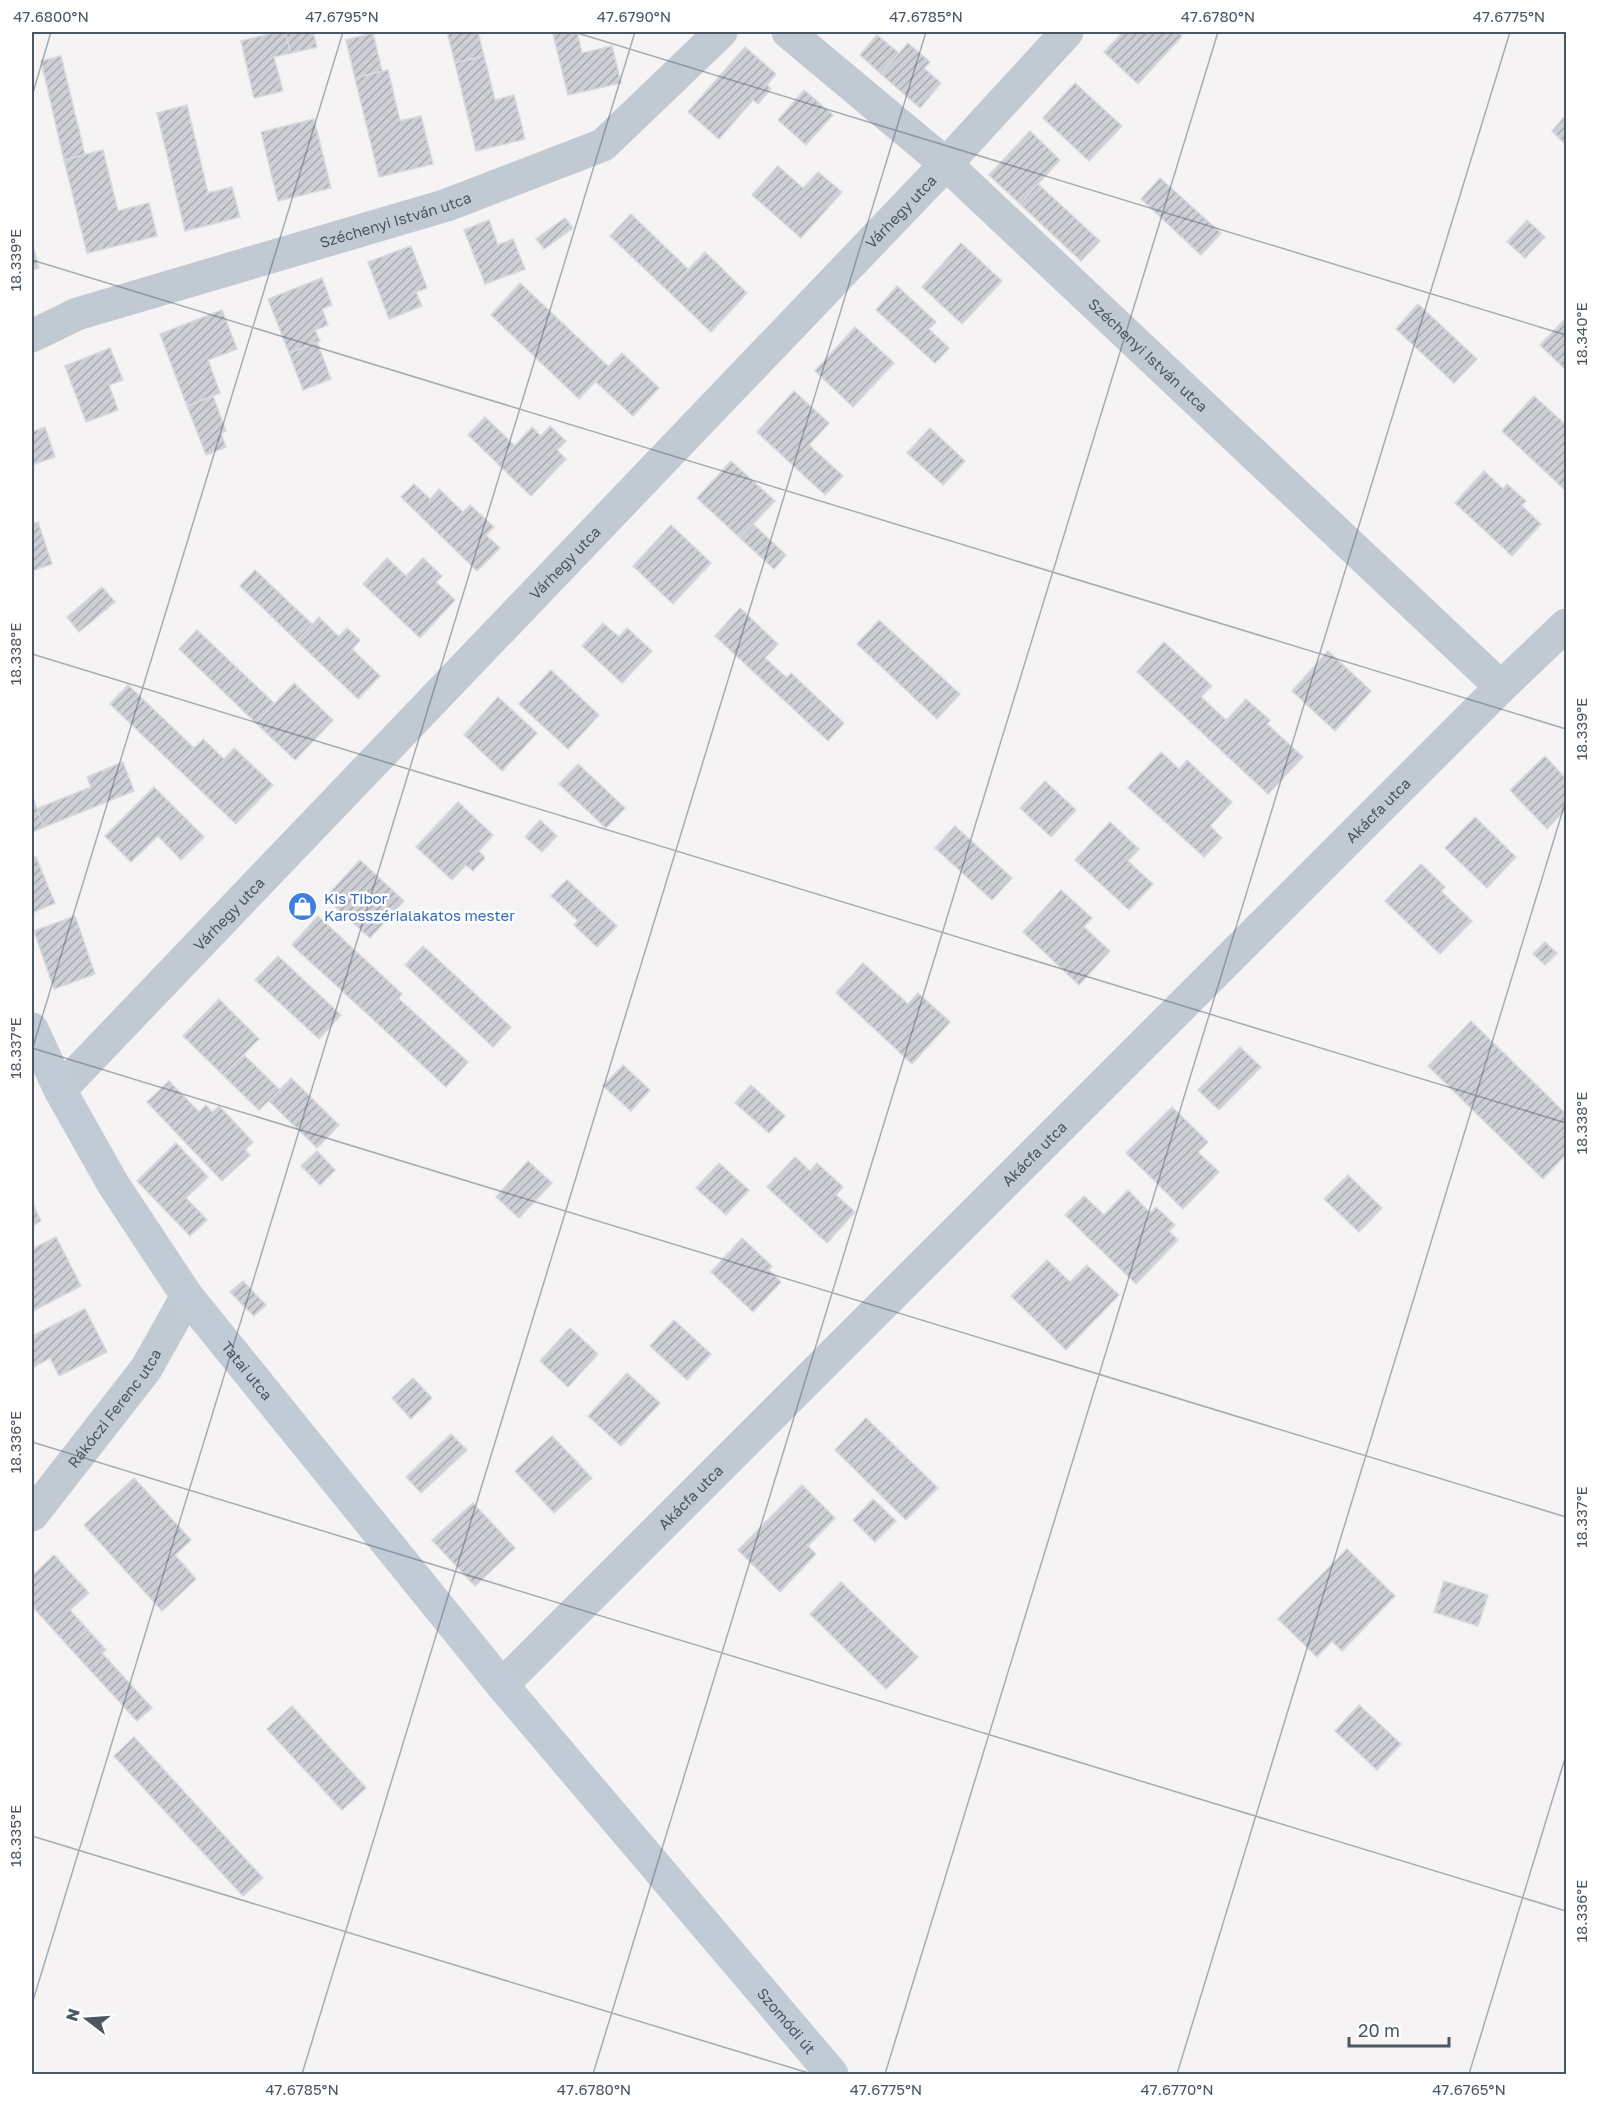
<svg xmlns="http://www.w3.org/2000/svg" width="1598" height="2106" font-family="'Golos Text',sans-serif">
  <defs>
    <pattern id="building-hatch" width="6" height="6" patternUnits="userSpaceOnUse" patternTransform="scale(1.5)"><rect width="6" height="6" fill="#cdcfd5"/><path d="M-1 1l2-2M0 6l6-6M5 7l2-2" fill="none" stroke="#a8abb0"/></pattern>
  </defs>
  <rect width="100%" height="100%" fill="#f5f3f3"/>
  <g fill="url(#building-hatch)" stroke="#d7d9de" stroke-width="1.5">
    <path d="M278,32H285L291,53L274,57L283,91L254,98L241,41Z"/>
    <path d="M285,32H313L317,47L291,53Z"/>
    <path d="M447,32H478L484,56L455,63Z"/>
    <path d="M563,32H577L582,53L612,46L621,83L568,95L553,34Z"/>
    <path d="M1123,32H1177L1182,36L1138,84L1104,52Z"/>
    <path d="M373,33L382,71L355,78L346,40Z"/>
    <path d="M877,35L899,53L881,74L860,55Z"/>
    <path d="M908,43L930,62L924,68L941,83L920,108L881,74Z"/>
    <path d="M745,47L776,74L767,85L771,89L758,104L753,100L719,139L688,112Z"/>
    <path d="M61,56L85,155L64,160L41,61Z"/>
    <path d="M484,56L495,100L514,95L525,139L476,151L455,63Z"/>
    <path d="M388,70L400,121L421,116L433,164L379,177L355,78Z"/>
    <path d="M1075,83L1122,126L1089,161L1043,118Z"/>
    <path d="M804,90L833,115L806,145L778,120Z"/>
    <path d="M187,105L208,193L232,187L240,217L185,231L157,113Z"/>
    <path d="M1566,115V145L1552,131Z"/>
    <path d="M314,119L331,188L278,201L261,132Z"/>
    <path d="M1030,131L1060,160L1020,204L989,175Z"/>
    <path d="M103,150L118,211L149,203L157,236L87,253L64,160Z"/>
    <path d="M778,166L803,188L818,172L842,192L801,238L752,195Z"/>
    <path d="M1160,178L1221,233L1201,255L1141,199Z"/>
    <path d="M1038,184L1100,241L1081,261L1020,204Z"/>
    <path d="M631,214L688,269L668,291L610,236Z"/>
    <path d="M565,218L573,228L544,249L536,239Z"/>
    <path d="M489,220L498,245L513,239L525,269L485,284L464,230Z"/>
    <path d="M1527,220L1545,237L1525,258L1507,242Z"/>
    <path d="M32,242L39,268L32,270Z"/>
    <path d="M961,243L1002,281L962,324L922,287Z"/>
    <path d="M411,246L427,288L416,292L422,306L389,319L368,262Z"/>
    <path d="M705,252L747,293L711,332L668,291Z"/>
    <path d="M322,278L332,305L322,309L328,325L315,330L320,341L289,353L268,299Z"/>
    <path d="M520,283L609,367L579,399L491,315Z"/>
    <path d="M897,286L936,322L929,329L949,348L935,363L876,310Z"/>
    <path d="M1418,304L1477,359L1454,383L1396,329Z"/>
    <path d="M222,310L237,349L208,360L220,393L187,406L160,334Z"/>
    <path d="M1563,321L1566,325V370L1540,345Z"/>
    <path d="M855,327L894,363L853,407L815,371Z"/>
    <path d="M317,342L331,379L303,390L289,353Z"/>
    <path d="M110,348L123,380L109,385L118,410L86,422L65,366Z"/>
    <path d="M622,353L659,388L633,416L595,381Z"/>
    <path d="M794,391L829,423L809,445L843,476L825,495L757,432Z"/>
    <path d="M213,396L226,431L221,433L226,447L206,455L187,406Z"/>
    <path d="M1534,396L1566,425V491L1502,431Z"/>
    <path d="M485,417L515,446L498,464L468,435Z"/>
    <path d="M550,426L566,441L557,450L566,459L531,496L498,464L532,427L541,436Z"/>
    <path d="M45,427L55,457L32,465V432Z"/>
    <path d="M930,428L965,461L943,485L907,453Z"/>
    <path d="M731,461L775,501L740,538L697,498Z"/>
    <path d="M1484,471L1503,489L1507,484L1526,501L1521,505L1541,524L1512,556L1455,503Z"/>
    <path d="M414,484L430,499L439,489L463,512L441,536L401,497Z"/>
    <path d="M470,505L494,527L486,535L500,548L477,571L441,536Z"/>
    <path d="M38,522L52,564L32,571V524Z"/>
    <path d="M753,524L786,555L774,569L740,538Z"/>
    <path d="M671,525L711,563L673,604L633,566Z"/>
    <path d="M387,558L406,576L423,558L442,576L436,582L455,600L420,638L363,584Z"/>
    <path d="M255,570L313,625L297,641L240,586Z"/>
    <path d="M102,587L115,602L79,632L67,617Z"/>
    <path d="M740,608L778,644L765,658L787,678L791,673L844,723L828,741L715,636Z"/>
    <path d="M319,617L339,637L347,628L360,640L352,649L380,676L358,699L297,641Z"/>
    <path d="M879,620L960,694L937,719L857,644Z"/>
    <path d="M603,623L619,637L627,628L652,651L622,683L582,646Z"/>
    <path d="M197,630L274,703L256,723L179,649Z"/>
    <path d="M1164,642L1212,686L1201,697L1226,720L1209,739L1137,672Z"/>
    <path d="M1328,651L1371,691L1335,731L1292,691Z"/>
    <path d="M551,670L599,715L568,749L519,704Z"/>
    <path d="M294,683L333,720L295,760L256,723Z"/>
    <path d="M128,685L194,748L176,767L110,704Z"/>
    <path d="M498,697L537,733L502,771L464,735Z"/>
    <path d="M1246,699L1270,720L1267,724L1303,757L1268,794L1209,739Z"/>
    <path d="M203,739L224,759L234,748L273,785L236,824L176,767Z"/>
    <path d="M1161,752L1179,769L1187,760L1232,802L1210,826L1222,838L1204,857L1128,788Z"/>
    <path d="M1545,756L1566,779V809L1547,829L1510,790Z"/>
    <path d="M123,762L134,791L44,827L36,809L91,787L87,777Z"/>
    <path d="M578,764L625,808L606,828L559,784Z"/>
    <path d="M1045,781L1076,810L1051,837L1020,808Z"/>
    <path d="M154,787L204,837L181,860L158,836L131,862L105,836Z"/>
    <path d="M32,796L44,827L32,832Z"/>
    <path d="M458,802L493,835L479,851L485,858L473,871L466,865L452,880L416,847Z"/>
    <path d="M1475,817L1516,857L1487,888L1445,848Z"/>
    <path d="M540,820L557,836L542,852L525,837Z"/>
    <path d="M1110,822L1139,849L1128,861L1153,884L1129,910L1075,860Z"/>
    <path d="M955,826L1012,878L992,900L935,848Z"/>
    <path d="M36,857L55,903L32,913V858Z"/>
    <path d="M360,860L404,901L370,938L325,898Z"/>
    <path d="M1421,864L1445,887L1441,891L1472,921L1440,954L1385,901Z"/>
    <path d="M567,880L617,926L597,947L574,925L578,921L551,896Z"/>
    <path d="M1061,890L1092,918L1084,927L1110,951L1079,985L1023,932Z"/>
    <path d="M75,916L95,974L54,989L34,931Z"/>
    <path d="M318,916L402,994L376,1022L292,945Z"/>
    <path d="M1545,942L1557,953L1545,965L1533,954Z"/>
    <path d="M423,946L511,1027L493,1047L405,965Z"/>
    <path d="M278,956L341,1015L319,1039L255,980Z"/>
    <path d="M863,963L908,1004L918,993L950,1022L912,1064L836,993Z"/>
    <path d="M398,998L468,1062L446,1087L376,1022Z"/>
    <path d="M219,999L259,1039L223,1075L183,1036Z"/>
    <path d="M1471,1021L1566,1114V1154L1543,1179L1428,1066Z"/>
    <path d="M1240,1047L1261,1067L1219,1110L1198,1090Z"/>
    <path d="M244,1055L280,1090L259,1110L223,1075Z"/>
    <path d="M623,1065L650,1090L631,1111L603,1086Z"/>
    <path d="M291,1078L339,1125L317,1148L269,1101Z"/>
    <path d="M169,1081L199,1112L206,1105L212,1112L219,1106L253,1142L245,1150L250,1155L222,1181L147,1102Z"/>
    <path d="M751,1085L785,1116L769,1133L735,1103Z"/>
    <path d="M1172,1107L1208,1142L1198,1152L1219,1172L1183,1209L1126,1153Z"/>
    <path d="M176,1143L208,1177L186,1198L207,1220L190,1236L137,1181Z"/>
    <path d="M317,1151L335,1170L320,1185L301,1166Z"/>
    <path d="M795,1157L810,1171L817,1163L843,1187L836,1195L855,1212L827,1243L767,1187Z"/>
    <path d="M528,1161L552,1183L519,1218L496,1197Z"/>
    <path d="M719,1163L749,1190L726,1215L696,1188Z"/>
    <path d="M1348,1175L1382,1208L1359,1232L1324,1199Z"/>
    <path d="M1128,1190L1150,1213L1156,1207L1175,1225L1169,1231L1178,1240L1136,1284L1065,1215L1084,1196L1104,1215Z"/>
    <path d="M32,1202L41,1221L32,1226Z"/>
    <path d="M56,1237L81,1286L33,1311L32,1249Z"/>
    <path d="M742,1238L772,1266L769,1270L781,1282L753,1312L711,1272Z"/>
    <path d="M1047,1260L1070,1282L1087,1265L1119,1295L1066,1350L1011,1296Z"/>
    <path d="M243,1281L266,1305L254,1316L230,1292Z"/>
    <path d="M85,1309L107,1352L59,1376L50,1358L32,1368V1336Z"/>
    <path d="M674,1320L711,1354L687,1380L650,1346Z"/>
    <path d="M570,1328L598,1354L568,1387L540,1361Z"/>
    <path d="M627,1373L660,1403L621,1446L588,1416Z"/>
    <path d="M413,1378L432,1398L411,1419L392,1398Z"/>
    <path d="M866,1418L938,1488L906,1520L835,1450Z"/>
    <path d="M451,1434L467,1450L421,1493L406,1477Z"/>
    <path d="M552,1436L592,1478L554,1513L515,1471Z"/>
    <path d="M134,1478L191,1540L175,1555L196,1579L162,1611L84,1525Z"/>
    <path d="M802,1485L835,1518L808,1546L816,1554L780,1592L738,1550Z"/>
    <path d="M873,1499L896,1521L875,1542L853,1520Z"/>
    <path d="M473,1503L515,1548L475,1586L432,1540Z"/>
    <path d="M1347,1549L1395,1596L1342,1651L1332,1641L1317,1657L1278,1619Z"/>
    <path d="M54,1555L89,1593L70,1610L88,1630L69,1647L32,1606V1576Z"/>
    <path d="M1444,1581L1488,1595L1478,1626L1434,1612Z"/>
    <path d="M841,1582L918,1657L886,1689L810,1614Z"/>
    <path d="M88,1630L106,1650L102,1653L152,1708L137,1721L69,1647Z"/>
    <path d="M1359,1705L1401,1744L1377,1770L1335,1731Z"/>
    <path d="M292,1706L366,1788L342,1810L267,1729Z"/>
    <path d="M134,1737L263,1878L243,1896L114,1756Z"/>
  </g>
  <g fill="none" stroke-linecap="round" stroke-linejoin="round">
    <g stroke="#c1cad2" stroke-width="33">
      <path id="s1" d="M788,32L946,164L1501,687"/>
      <path id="s2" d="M32,336L77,314L447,205L603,145L721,32"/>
      <path id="s3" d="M60,1090L946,164L1067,32"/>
      <path id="s4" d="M32,1515L146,1369L187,1296"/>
      <path id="s5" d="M502,1685L1501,687L1566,625"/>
    </g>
    <path stroke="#c1cbd6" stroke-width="33" id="s6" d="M32,1029L60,1090L113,1184L187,1296L502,1685L832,2074"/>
  </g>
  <path fill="none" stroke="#4a5661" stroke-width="1.5" stroke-opacity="0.45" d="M574,32L1566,335M32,96L51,32M32,260L1566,729M32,654L1566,1123M32,1048L1566,1517M32,1050L343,32M32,1442L1566,1911M32,1836L812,2074M32,2004L635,32M302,2074L926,32M593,2074L1218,32M885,2074L1510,32M1177,2074L1566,800M1469,2074L1566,1755"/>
  <defs>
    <symbol id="shop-disc" viewBox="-11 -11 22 22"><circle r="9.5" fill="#3f7fe0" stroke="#fff"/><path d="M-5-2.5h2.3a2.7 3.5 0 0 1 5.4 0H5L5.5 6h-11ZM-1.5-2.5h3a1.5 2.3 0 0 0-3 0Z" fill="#fff"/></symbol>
  </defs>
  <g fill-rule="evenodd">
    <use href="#shop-disc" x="286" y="890" width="33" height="33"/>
  </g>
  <g text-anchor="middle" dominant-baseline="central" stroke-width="5" stroke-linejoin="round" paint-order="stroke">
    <g font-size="15" fill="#4a5661" stroke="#fff">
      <text stroke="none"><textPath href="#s3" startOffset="1216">Várhegy utca</textPath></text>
      <text stroke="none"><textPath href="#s2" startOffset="382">Széchenyi István utca</textPath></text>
      <text stroke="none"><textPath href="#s1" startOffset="484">Széchenyi István utca</textPath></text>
      <text stroke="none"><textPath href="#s3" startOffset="730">Várhegy utca</textPath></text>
      <text stroke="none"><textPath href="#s5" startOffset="1238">Akácfa utca</textPath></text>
      <text stroke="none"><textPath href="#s3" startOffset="244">Várhegy utca</textPath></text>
      <text stroke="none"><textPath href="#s5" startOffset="752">Akácfa utca</textPath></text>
      <text stroke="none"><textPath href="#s6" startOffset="405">Tatai utca</textPath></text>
      <text stroke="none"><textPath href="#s4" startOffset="135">Rákóczi Ferenc utca</textPath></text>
      <text stroke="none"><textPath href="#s5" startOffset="266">Akácfa utca</textPath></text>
      <text stroke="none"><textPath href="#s6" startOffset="1250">Szomódi út</textPath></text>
    </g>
    <g font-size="15" fill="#366cbe" stroke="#fff" text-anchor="start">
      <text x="324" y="898">Kis Tibor<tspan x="324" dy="17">Karosszérialakatos mester</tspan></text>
    </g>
  </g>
  <rect width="1598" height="2106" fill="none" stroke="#ffffff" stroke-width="66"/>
  <g transform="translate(87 2019) rotate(287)" stroke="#ffffff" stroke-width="4.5" paint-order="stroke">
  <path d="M0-4.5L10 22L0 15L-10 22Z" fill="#4a5661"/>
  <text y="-9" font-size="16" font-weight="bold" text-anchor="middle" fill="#4a5661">N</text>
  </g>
  <path d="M1349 2037v9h100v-9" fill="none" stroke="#4a5661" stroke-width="3"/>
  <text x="1358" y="2037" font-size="18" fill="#4a5661" stroke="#ffffff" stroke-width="4.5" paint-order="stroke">20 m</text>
  <rect x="33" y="33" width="1532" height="2040" fill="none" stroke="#4a5661" stroke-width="2"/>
  <g font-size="15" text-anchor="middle" fill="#4a5661">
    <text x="51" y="22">47.6800°N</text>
    <text x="342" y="22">47.6795°N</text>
    <text x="634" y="22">47.6790°N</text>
    <text x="926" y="22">47.6785°N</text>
    <text x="1218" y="22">47.6780°N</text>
    <text x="1509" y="22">47.6775°N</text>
    <text transform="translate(16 260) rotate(-90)" y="5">18.339°E</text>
    <text transform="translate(1582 334) rotate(-90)" y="5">18.340°E</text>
    <text transform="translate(16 654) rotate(-90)" y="5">18.338°E</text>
    <text transform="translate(1582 729) rotate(-90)" y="5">18.339°E</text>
    <text transform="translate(16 1048) rotate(-90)" y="5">18.337°E</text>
    <text transform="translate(1582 1123) rotate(-90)" y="5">18.338°E</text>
    <text transform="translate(16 1442) rotate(-90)" y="5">18.336°E</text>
    <text transform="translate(1582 1517) rotate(-90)" y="5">18.337°E</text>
    <text transform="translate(16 1836) rotate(-90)" y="5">18.335°E</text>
    <text transform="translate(1582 1911) rotate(-90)" y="5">18.336°E</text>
    <text x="302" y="2095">47.6785°N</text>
    <text x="594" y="2095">47.6780°N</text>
    <text x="886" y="2095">47.6775°N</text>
    <text x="1177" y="2095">47.6770°N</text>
    <text x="1469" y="2095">47.6765°N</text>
  </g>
</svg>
